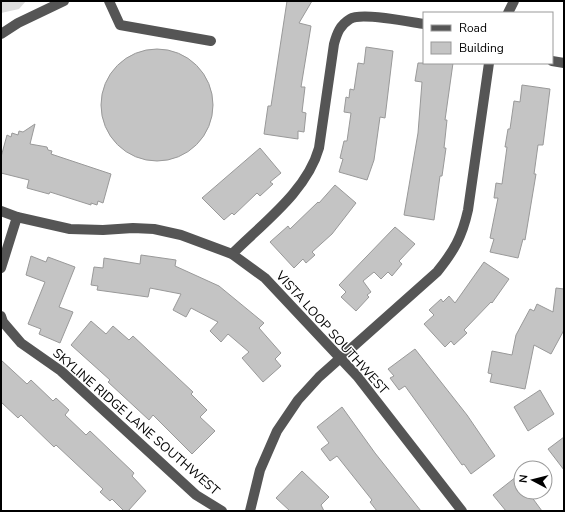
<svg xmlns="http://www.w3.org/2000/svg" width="565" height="512" font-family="'Nunito Sans',sans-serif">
  <rect width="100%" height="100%" fill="#fff"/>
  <path fill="#dcdcdc" d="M1,1H26L19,9L1,13Z"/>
  <g fill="#c4c4c4" stroke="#999">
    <path d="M287,1H312L299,23L311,26L301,87H305L302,112L306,113L304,132L298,131V139L264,134L268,106H271Z"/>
    <path d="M366,47L393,51L385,118L380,117L374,160L367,180L339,172L343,159L340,158L344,141H347L351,113L344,112L346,97L349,98L350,89L354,90L358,63L364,64Z"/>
    <circle cx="157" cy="105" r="56"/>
    <path d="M418,63H453L445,120H447L444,148H446L442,176H440L434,220L404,215L418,133L422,82L415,81Z"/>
    <path d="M522,85L550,89L543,145H538L534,174H536L525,240L523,239L518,258L490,252L494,239L490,238L498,198H494L496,183L502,184L507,147H505L508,129H510L514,101L520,102Z"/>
    <path d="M35,124L30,144L47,147L48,150L52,151L51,154L111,174L103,203L98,201L97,205L91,203V205L50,192L49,194L27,188L29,180L1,173V157L7,135L11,137L12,133L18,135L19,131L23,132Z"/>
    <path d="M260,148L281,173L270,182L273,184L260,196L257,193L234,215L232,213L224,220L202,198Z"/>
    <path d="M335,185L356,203L332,234L312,252L315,255L306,263L303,259L294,268L270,242L288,226L290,229L318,202L319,203Z"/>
    <path d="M395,227L415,244L399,261L402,264L392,276L388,272L381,279L374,272L363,281L371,292L367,295L369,297L356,311L341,297L346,292L339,285Z"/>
    <path d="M141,255L176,260L175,266L219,286L264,323L259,328L281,353L275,359L281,366L263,382L242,358L249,352L228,334L221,342L210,331L218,322L191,308L186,317L173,310L181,294L150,288L148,297L97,290L98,286L91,285L94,267L103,268L104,258L140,264Z"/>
    <path d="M31,256L46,262L48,257L75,267L59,307L73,312L60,343L39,334L41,329L28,324L45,282L26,275Z"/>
    <path d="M484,262L509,279L492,303L491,302L464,330L467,333L454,345L451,341L445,347L424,324L434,315L429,310L441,299L443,302L449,296L455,303Z"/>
    <path d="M556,288L564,289V330L551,354L534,345L525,389L490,382L492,374L488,373L492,351L512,355L516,335L530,309L534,311L537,304L553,312Z"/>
    <path d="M91,321L106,334L113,326L129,340L133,336L193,392L191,394L207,410L200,417L215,431L192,454L153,415L149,420L108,382L110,380L71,345Z"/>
    <path d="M415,349L467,415L495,456L471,474L464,464L462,465L405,386L399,390L390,378L394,376L388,369Z"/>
    <path d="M1,360L27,384L31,380L53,401L56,398L69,410L65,415L86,435L90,431L134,473L132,476L146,491L128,511H124L112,499L110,501L100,492L103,489L56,445L54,447L21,415L18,418L1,402Z"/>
    <path d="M540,390L554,414L528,431L514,407Z"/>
    <path d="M342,407L375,453L421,511H377L370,502L372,500L337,456L330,461L321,449L329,443L317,427Z"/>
    <path d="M564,437V470L548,449Z"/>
    <path d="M302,471L329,497L321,505L324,511H290L276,498Z"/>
    <path d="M521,473V492H528L542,511H506L493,495Z"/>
  </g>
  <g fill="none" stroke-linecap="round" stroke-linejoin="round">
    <g stroke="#555" stroke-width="10">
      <path d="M109,1L120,25L211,41"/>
      <path d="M508,13L514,1"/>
      <path d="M1,34L18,23L64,1"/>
      <path d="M552,61L564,63"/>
      <path d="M1,211L17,217L70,229L103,230L133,228L154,229L181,235L232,254L265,278L357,376L462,511"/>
      <path d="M232,254C263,223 307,191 319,148L334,44C337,33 340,25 350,19C361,12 410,22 424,24"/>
      <path d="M1,268L17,217"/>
      <path d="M1,316L3,322L21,343L61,371L196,495L222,511"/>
      <path d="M250,511L260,470L277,431L298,400L319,377L437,272C454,251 462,237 468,210L489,63"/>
    </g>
  </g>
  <g text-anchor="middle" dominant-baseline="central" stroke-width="3" stroke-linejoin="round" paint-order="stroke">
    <g font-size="13" fill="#000" stroke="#fff">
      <text transform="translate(332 333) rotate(48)">VISTA LOOP SOUTHWEST</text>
      <text transform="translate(136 422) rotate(41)">SKYLINE RIDGE LANE SOUTHWEST</text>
    </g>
  </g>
  <rect width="565" height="512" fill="none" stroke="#000000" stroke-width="4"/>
  <rect x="423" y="12" width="130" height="52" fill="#ffffff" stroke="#999999"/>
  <rect x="431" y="25" width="20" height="6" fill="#555555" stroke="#999999"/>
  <text x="459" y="32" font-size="12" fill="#000000">Road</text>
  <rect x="431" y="42" width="20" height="12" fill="#c4c4c4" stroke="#999999"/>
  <text x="459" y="52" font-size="12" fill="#000000">Building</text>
  <g transform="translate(533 480) rotate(277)"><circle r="19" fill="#ffffff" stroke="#999999"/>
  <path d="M0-3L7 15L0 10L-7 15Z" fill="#000000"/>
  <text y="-6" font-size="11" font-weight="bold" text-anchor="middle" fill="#000000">N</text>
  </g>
</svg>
